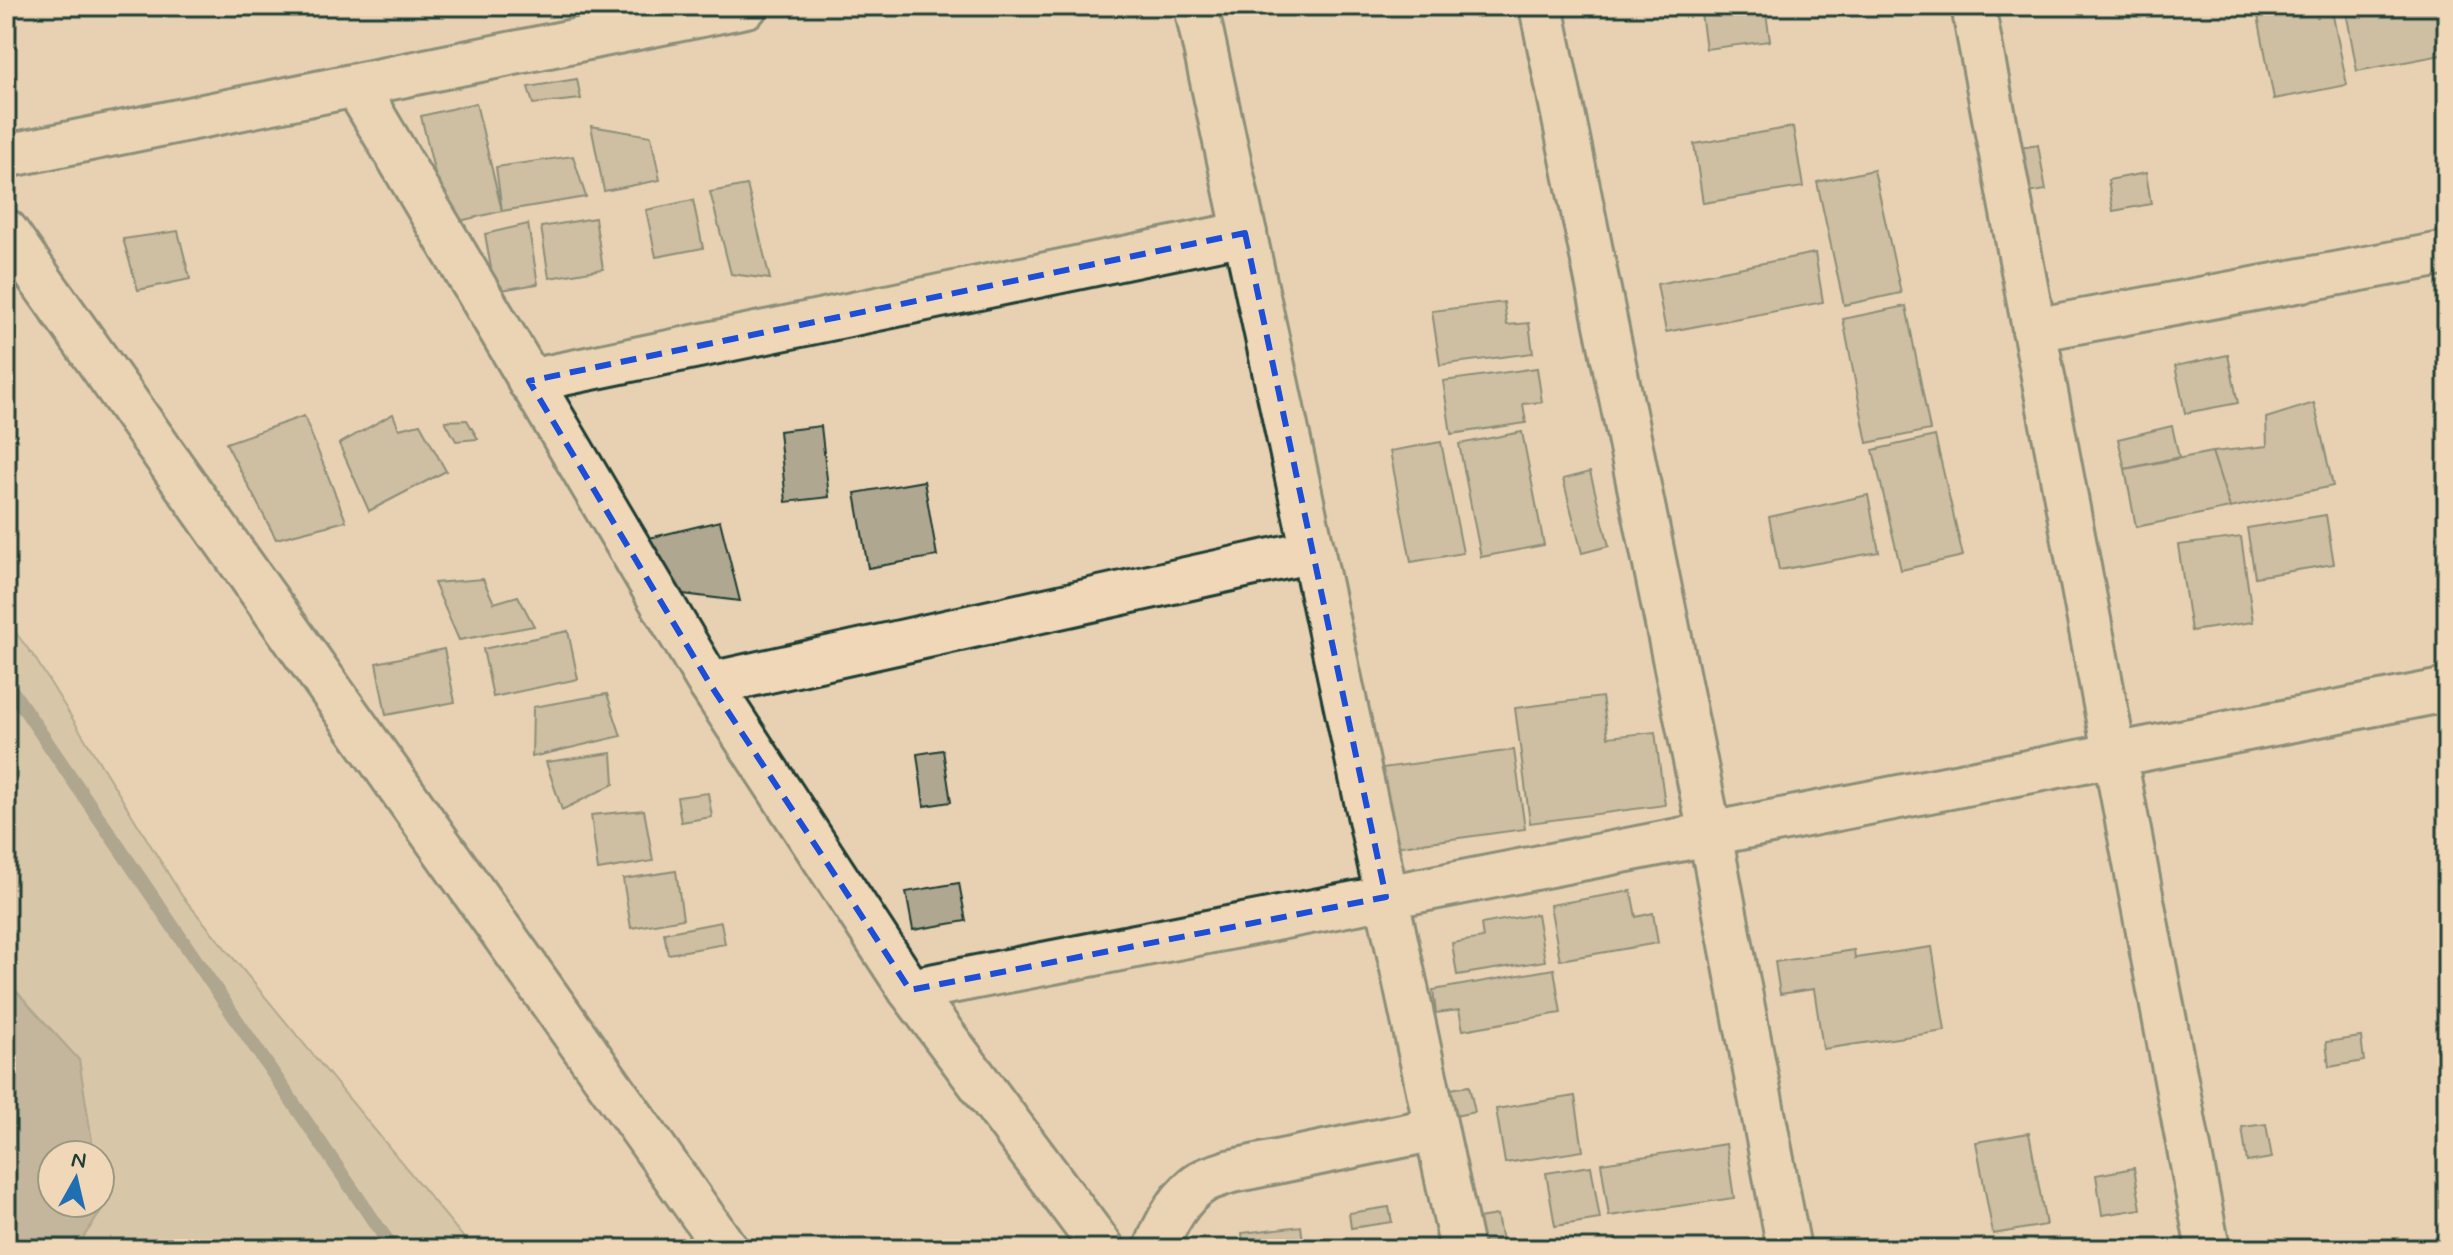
<svg xmlns="http://www.w3.org/2000/svg" width="2453" height="1255" font-family="Mynerve,sans-serif">
  <rect width="100%" height="100%" fill="#e7d1b2"/>
  <filter id="ink" filterUnits="userSpaceOnUse"><feTurbulence type="fractalNoise" baseFrequency=".0125" numOctaves="2"/><feDisplacementMap in="SourceGraphic" scale="16" xChannelSelector="R" yChannelSelector="G"/><feConvolveMatrix kernelMatrix="1 2 1 2 8 2 1 2 1" color-interpolation-filters="sRGB"/></filter>
  <g filter="url(#ink)">
    <path fill="#c6b89d" stroke="#727a68" stroke-width="2" d="M6,620L35,658L182,896L473,1249H75L102,1210L100,1155H94L79,1060L6,980Z"/>
    <path fill="#989680" stroke="#687262" stroke-width="2" d="M6,980L79,1060L94,1155H52V1203H100V1197L102,1210L75,1249H6Z"/>
    <g fill="none" stroke-linecap="round" stroke-linejoin="round">
      <path stroke="#687262" stroke-width="14" d="M6,682L393,1249"/>
    </g>
    <g fill="#afa78f" stroke="#1f3d34" stroke-width="2">
      <path d="M1700,6H1765L1770,41L1706,49Z"/>
      <path d="M2256,6H2331L2347,85L2274,99Z"/>
      <path d="M2345,6H2442L2447,32V54L2357,71Z"/>
      <path d="M577,79L581,99L533,104L528,87Z"/>
      <path d="M476,103L502,211L447,224L421,116Z"/>
      <path d="M591,126L651,136L660,180L604,191Z"/>
      <path d="M1793,127L1803,187L1703,203L1694,144Z"/>
      <path d="M2038,145L2046,190L2022,194L2014,149Z"/>
      <path d="M573,156L586,197L502,211L496,167Z"/>
      <path d="M1874,170L1901,293L1844,305L1817,182Z"/>
      <path d="M2146,173L2151,204L2113,211L2108,180Z"/>
      <path d="M747,185L770,279L731,274L710,192Z"/>
      <path d="M693,200L703,248L656,257L646,210Z"/>
      <path d="M595,218L603,269L549,278L541,227Z"/>
      <path d="M528,224L538,284L495,291L485,234Z"/>
      <path d="M178,231L190,279L138,290L123,239Z"/>
      <path d="M1815,253L1823,302L1666,332L1657,284Z"/>
      <path d="M1504,302L1507,325L1529,323L1533,353L1440,365L1432,311Z"/>
      <path d="M1906,306L1930,430L1867,443L1843,319Z"/>
      <path d="M2228,355L2238,403L2185,413L2175,366Z"/>
      <path d="M1537,368L1542,402L1523,404L1526,423L1451,434L1443,381Z"/>
      <path d="M2314,403L2333,486L2230,508L2212,452L2267,446L2266,418Z"/>
      <path d="M393,414L399,429L420,424L446,471L369,511L339,444Z"/>
      <path d="M304,416L346,521L276,539L226,443Z"/>
      <path d="M467,420L478,439L456,441L445,421Z"/>
      <path d="M821,426L829,497L786,502L779,431Z"/>
      <path d="M2172,426L2179,457L2125,469L2118,439Z"/>
      <path d="M1522,432L1544,545L1481,557L1459,444Z"/>
      <path d="M1935,436L1963,556L1901,570L1873,450Z"/>
      <path d="M1441,442L1463,553L1411,562L1390,451Z"/>
      <path d="M2212,452L2230,508L2136,527L2125,469Z"/>
      <path d="M1590,472L1609,546L1582,553L1563,479Z"/>
      <path d="M924,481L937,556L868,568L855,493Z"/>
      <path d="M2447,483V556L2435,484Z"/>
      <path d="M1868,495L1879,552L1779,570L1769,517Z"/>
      <path d="M2326,515L2334,564L2255,577L2247,528Z"/>
      <path d="M720,521L740,601L667,592L637,541Z"/>
      <path d="M2241,537L2253,622L2191,631L2178,545Z"/>
      <path d="M483,579L494,603L518,596L534,626L459,640L434,583Z"/>
      <path d="M568,631L578,679L493,697L483,649Z"/>
      <path d="M444,649L455,702L386,715L376,663Z"/>
      <path d="M607,694L621,736L532,757L533,707Z"/>
      <path d="M1602,697L1608,737L1655,732L1665,805L1530,823L1515,708Z"/>
      <path d="M943,750L951,802L924,806L917,754Z"/>
      <path d="M1514,750L1525,829L1393,847L1382,768Z"/>
      <path d="M612,753L614,784L562,810L546,762Z"/>
      <path d="M708,793L712,817L681,822L677,797Z"/>
      <path d="M644,810L653,861L598,870L591,815Z"/>
      <path d="M676,871L683,919L631,928L623,879Z"/>
      <path d="M959,883L966,921L913,930L906,892Z"/>
      <path d="M1631,891L1636,917L1653,913L1658,943L1560,960L1550,905Z"/>
      <path d="M1537,914L1545,961L1457,975L1452,943L1483,938L1481,924Z"/>
      <path d="M721,922L725,944L668,954L664,933Z"/>
      <path d="M1932,947L1945,1031L1823,1049L1814,989L1780,994L1775,962L1854,950L1855,958Z"/>
      <path d="M1554,969L1561,1013L1463,1030L1459,1010L1436,1013L1433,990Z"/>
      <path d="M2361,1037L2364,1061L2329,1067L2326,1042Z"/>
      <path d="M1469,1086L1475,1112L1450,1117L1444,1090Z"/>
      <path d="M1575,1096L1583,1151L1505,1163L1496,1109Z"/>
      <path d="M2266,1124L2272,1158L2247,1162L2242,1127Z"/>
      <path d="M2029,1133L2046,1225L1993,1234L1976,1142Z"/>
      <path d="M1726,1144L1734,1198L1609,1216L1601,1163Z"/>
      <path d="M1591,1166L1600,1219L1555,1226L1546,1173Z"/>
      <path d="M2134,1168L2141,1209L2102,1215L2096,1175Z"/>
      <path d="M1389,1207L1392,1222L1351,1228L1349,1213Z"/>
      <path d="M1497,1215L1502,1241L1476,1245L1472,1219Z"/>
      <path d="M1301,1226L1304,1249H1244L1242,1233Z"/>
    </g>
    <g fill="none" stroke-linecap="round" stroke-linejoin="round">
      <defs>
        <g id="minor">
          <path d="M1196,6L1462,1249"/>
          <path d="M1541,6L1710,834L1789,1249"/>
          <path d="M1973,6L2208,1249"/>
          <path d="M356,86L710,684L910,990L1103,1249"/>
          <path d="M6,156L746,6"/>
          <path d="M6,231L726,1249"/>
          <path d="M2034,330L2447,253"/>
          <path d="M529,381L1245,233"/>
          <path d="M710,684L1313,551"/>
          <path d="M910,990L2447,690"/>
          <path d="M1156,1249C1164,1225 1181,1194 1204,1181C1211,1177 1221,1175 1228,1172L1436,1129"/>
        </g>
      </defs>
      <use href="#minor" stroke="#1f3d34" stroke-width="48"/>
      <use href="#minor" stroke="#efd7b7" stroke-width="42"/>
    </g>
  </g>
  <path d="M0 0H2453V1255H0ZM1245,233L1386,897L910,990L710,684L529,381Z" fill="#e7d1b2" fill-opacity=".55" fill-rule="evenodd"/>
  <path fill="none" stroke="#1d4ed8" stroke-width="6" stroke-dasharray="16 10" stroke-linejoin="round" d="M1245,233L1386,897L910,990L710,684L529,381Z"/>
  <rect width="2453" height="1255" fill="none" stroke="#efd7b7" stroke-width="32"/>
  <rect x="16" y="16" width="2421" height="1223" fill="none" stroke="#1f3d34" stroke-width="3" filter="url(#ink)"/>
  <g transform="translate(76 1179) rotate(8)"><circle r="38" fill="#efd7b7" stroke="#9c9983" stroke-width="2"/>
  <path d="M0-6L14 30L0 20L-14 30Z" fill="#1f6fb2"/>
  <text y="-12" font-size="22" font-weight="bold" text-anchor="middle" fill="#1f3d34">N</text>
  </g>
</svg>
